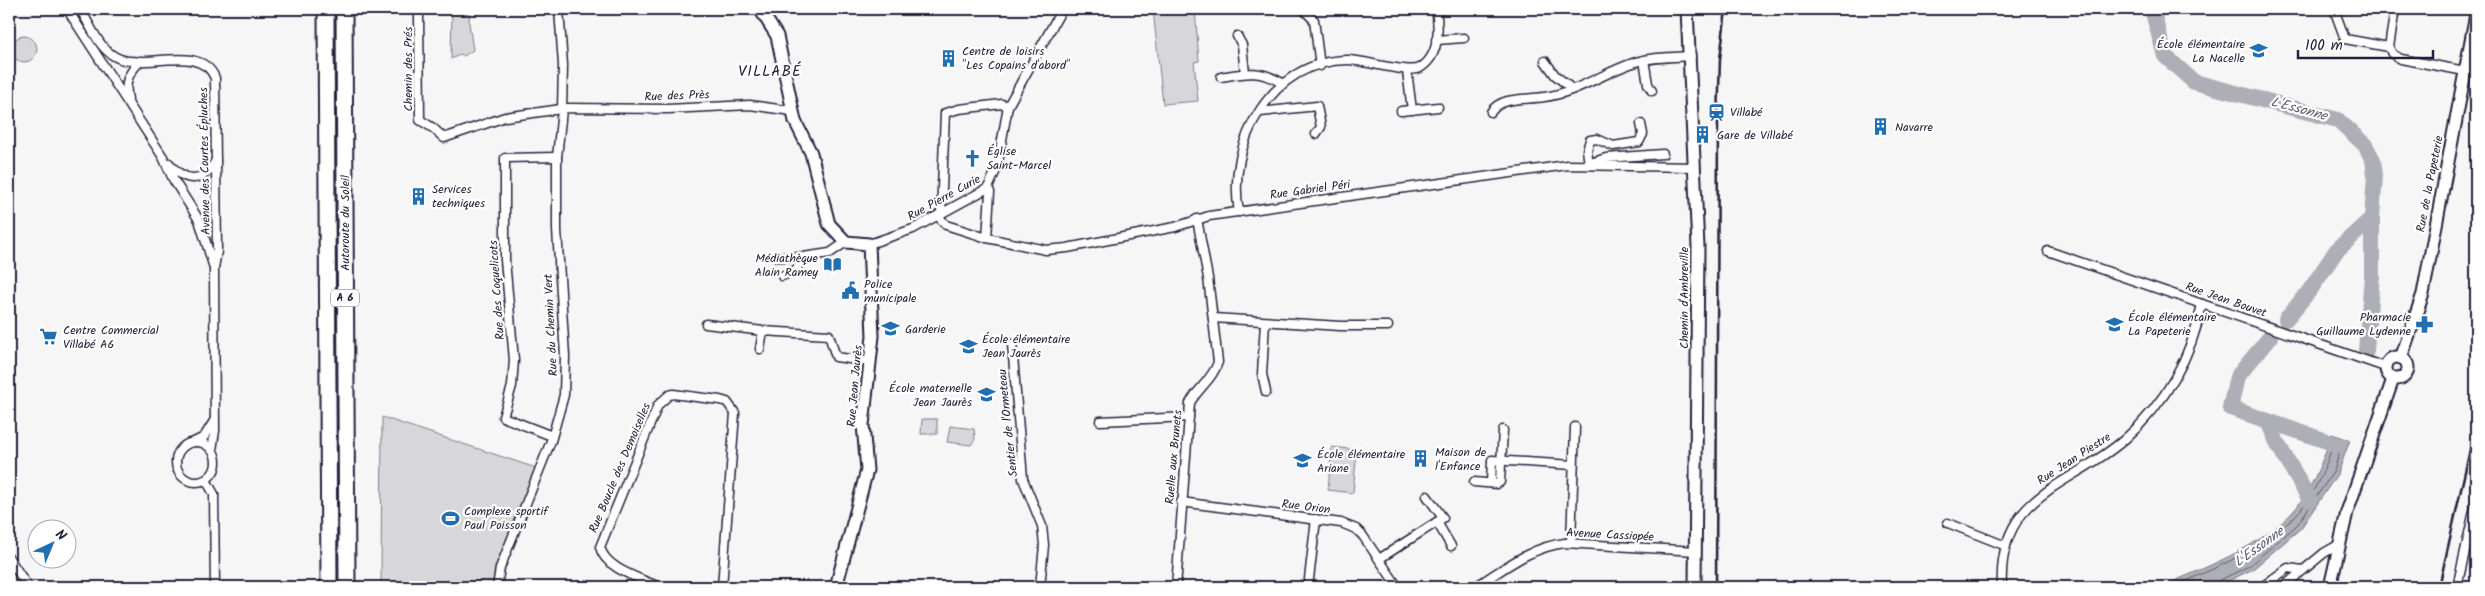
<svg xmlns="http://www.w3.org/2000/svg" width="2485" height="596" font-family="Kalam,sans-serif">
  <rect width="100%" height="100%" fill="#f6f6f7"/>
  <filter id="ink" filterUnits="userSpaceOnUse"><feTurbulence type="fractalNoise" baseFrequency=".02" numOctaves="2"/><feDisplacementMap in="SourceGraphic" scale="10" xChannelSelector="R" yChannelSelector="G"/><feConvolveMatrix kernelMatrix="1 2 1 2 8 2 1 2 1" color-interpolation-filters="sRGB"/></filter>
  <g filter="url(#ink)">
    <g fill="#d7d7db" stroke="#7c7c8b">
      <path d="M452,9H470L469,23L473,50L464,56L461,54L451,59Z"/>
      <path d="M1153,9H1195L1199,61L1194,62L1198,101L1163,104Z"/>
      <circle cx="24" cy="49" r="13"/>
      <path d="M382,417L539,469L494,587H381Z"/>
      <path d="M922,419H937V434H921Z"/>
      <path d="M950,426L974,429L975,439L971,445L947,442Z"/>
      <path d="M1332,447L1357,450L1353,493L1328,490Z"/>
    </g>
    <path fill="#aeaeb7" stroke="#767685" d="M2332,434L2350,440L2338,473L2301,528L2253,569L2216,587H2161C2205,567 2254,550 2289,516C2310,495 2322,462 2332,434Z"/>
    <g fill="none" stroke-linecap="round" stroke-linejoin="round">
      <path stroke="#5a5a6d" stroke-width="1" d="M2173,587C2214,568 2259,551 2292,519C2313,500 2325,468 2334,442L2342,443L2334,471L2297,525L2249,566L2218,581L2215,587"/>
      <g stroke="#aeaeb7" stroke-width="16">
        <path d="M2152,9L2165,56L2194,82L2338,120L2365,145L2373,160L2375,175L2372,218V275L2366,351"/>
        <path d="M2286,319L2310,290L2336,251L2372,218"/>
        <path d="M2270,337L2237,377L2230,408L2268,421L2277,443L2310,500"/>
        <path d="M2268,421L2338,445"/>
      </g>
      <defs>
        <g id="street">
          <path d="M67,9L163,157L173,179L199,220L214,268"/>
          <path d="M80,9C90,24 98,47 114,56C140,73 200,41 215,78L217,251L214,268L215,431L212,450"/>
          <path d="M2334,9L2345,39L2389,47"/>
          <path d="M2395,9L2389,47L2392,54L2401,59L2465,71"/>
          <path d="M1306,12L1314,20L1320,66"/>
          <path d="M419,14L420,120L433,128L444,138L505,117L568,108L668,109L750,105L792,111"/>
          <path d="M1237,36L1242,45L1245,73"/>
          <path d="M1436,40L1464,38"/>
          <path d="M1644,60L1648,84L1652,91"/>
          <path d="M1545,61L1555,75L1572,89"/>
          <path d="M1407,71L1412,110"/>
          <path d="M1221,77C1245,73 1259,69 1282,83"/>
          <path d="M128,99C124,82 128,74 140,61"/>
          <path d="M1401,111L1438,107"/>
          <path d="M1260,112L1317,106L1321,127L1316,134"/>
          <path d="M1491,112C1501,96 1526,100 1544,97C1576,93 1603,73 1633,63C1651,57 1672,57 1691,56"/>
          <path d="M169,163C185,183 203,184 216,160"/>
          <path d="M1591,163L1606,158L1663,154"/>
          <path d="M1589,164L1587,150L1590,140L1597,139L1613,146L1639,142L1643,134L1641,124"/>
          <path d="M1239,212C1226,143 1272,59 1349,60C1367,61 1409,74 1420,68C1440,56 1439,28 1436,9"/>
          <path d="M941,214L945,113L959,109L1002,104L1008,106"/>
          <path d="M938,216L946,225L987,238L1046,250L1067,248L1175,227L1209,216L1567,165L1695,167"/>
          <path d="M987,238L990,192L988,188"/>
          <path d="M869,244L913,229L988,188L997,168L1008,106L1062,9"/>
          <path d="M2048,251L2385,367"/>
          <path d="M776,257H803"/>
          <path d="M782,276L796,270L803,257L830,253L846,242"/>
          <path d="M1213,318L1340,326H1388"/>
          <path d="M1265,322L1262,374L1266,392"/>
          <path d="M706,324L763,331"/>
          <path d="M1012,344L1023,479L1042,526L1044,545L1040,587"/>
          <path d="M760,349L763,331L829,335L836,357L871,362"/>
          <path d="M1100,421L1189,417"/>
          <path d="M552,436L503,417L512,386L514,360L505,260V158L557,157"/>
          <path d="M194,442L204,437L214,421"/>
          <circle cx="196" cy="462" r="20"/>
          <path d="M206,480L214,494L215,587"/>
          <path d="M1474,482L1497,484L1500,482L1503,430"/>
          <path d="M1491,483L1492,460L1573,465"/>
          <path d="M1181,502L1341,523L1356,529L1363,536L1398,587"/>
          <path d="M1437,522L1451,546"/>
          <path d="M1948,523L2006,546"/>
          <path d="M1571,543L1575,427"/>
          <path d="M9,558L28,587"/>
          <path d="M1379,559L1443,518L1427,496"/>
          <path d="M1309,579L1316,519"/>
          <path d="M497,587L500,568L551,441L564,395L565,356L557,230V157L562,110L563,65L559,9"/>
          <path d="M659,587C640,578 605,569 600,547L658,405L669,395L673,394L720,400L727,402L735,413L722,587"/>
          <path d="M1176,587L1190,403C1198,388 1213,379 1218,362L1208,278L1197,219"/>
          <path d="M1475,587C1504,569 1530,547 1565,543L1696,551"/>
          <path d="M2002,587C1997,493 2069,488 2125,439C2165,404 2192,356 2202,304"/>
          <path d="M2262,587L2288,568L2303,570"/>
          <path d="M2283,587L2324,553L2338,545"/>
          <path d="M2457,587L2476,502"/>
        </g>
        <g id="secondary">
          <path d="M760,9L777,36L795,121L811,153L829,224L846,242L869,244L873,336L863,425L867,470L836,587"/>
          <path d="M1687,9L1698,247L1695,587"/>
          <circle cx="2397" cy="368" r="11"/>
          <path d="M2401,358L2423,294L2476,14"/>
          <path d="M2330,587L2347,512L2393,379"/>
        </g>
        <g id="highway">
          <path d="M326,9L329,587"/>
          <path d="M344,9L347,587"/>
        </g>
      </defs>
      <use href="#street" stroke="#22223b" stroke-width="11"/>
      <use href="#secondary" stroke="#22223b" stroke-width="15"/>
      <use href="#highway" stroke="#22223b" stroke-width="19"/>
      <use href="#street" stroke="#fff" stroke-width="8"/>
      <use href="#secondary" stroke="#fff" stroke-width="11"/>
      <use href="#highway" stroke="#fff" stroke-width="15"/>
      <g stroke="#22223b" stroke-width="2.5">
        <path d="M1716,587L1718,119L1720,59L1726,9"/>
        <path d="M2439,587L2476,423"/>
      </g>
    </g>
  </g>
  <defs>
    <symbol id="school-bare" viewBox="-9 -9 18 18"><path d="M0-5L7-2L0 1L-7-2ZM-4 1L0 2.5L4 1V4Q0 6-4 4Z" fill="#1f6fb2" stroke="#fff" stroke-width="2.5" paint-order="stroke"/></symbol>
    <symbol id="building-bare" viewBox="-9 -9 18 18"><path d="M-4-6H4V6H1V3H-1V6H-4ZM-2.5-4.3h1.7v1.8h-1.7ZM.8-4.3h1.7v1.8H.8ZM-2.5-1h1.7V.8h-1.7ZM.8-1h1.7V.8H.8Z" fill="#1f6fb2" stroke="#fff" stroke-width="2.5" paint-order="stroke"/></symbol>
    <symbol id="station-bare" viewBox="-9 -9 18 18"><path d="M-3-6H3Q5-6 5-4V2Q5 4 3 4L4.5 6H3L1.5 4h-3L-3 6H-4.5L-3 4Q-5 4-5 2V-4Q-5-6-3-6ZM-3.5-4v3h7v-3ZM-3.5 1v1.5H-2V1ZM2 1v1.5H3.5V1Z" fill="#1f6fb2" stroke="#fff" stroke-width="2.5" paint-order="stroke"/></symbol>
    <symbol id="church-bare" viewBox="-9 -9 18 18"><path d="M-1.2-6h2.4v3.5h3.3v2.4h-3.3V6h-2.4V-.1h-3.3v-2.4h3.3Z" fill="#1f6fb2" stroke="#fff" stroke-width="2.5" paint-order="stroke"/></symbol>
    <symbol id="library-bare" viewBox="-9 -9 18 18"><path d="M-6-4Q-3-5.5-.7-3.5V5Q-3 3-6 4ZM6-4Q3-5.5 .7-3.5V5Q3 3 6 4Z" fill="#1f6fb2" stroke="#fff" stroke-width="2.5" paint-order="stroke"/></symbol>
    <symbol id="civic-bare" viewBox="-9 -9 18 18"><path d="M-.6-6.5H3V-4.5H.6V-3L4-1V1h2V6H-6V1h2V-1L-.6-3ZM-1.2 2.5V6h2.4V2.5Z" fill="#1f6fb2" stroke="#fff" stroke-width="2.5" paint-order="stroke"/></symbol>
    <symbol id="pharmacy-bare" viewBox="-9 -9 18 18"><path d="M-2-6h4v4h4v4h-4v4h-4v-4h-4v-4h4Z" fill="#1f6fb2" stroke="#fff" stroke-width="2.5" paint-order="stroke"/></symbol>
    <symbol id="supermarket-bare" viewBox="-9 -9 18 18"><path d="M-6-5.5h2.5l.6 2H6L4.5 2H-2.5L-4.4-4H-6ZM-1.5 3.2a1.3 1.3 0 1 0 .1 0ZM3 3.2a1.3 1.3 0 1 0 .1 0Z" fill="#1f6fb2" stroke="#fff" stroke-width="2.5" paint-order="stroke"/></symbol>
    <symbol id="stadium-bare" viewBox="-9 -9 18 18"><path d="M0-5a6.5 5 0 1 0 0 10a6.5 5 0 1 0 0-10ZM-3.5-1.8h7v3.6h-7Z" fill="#1f6fb2" stroke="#fff" stroke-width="2.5" paint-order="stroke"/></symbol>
  </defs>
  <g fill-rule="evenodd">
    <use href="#school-bare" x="2246" y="38" width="25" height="25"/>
    <use href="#building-bare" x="936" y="46" width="25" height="25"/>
    <use href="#station-bare" x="1704" y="100" width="25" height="25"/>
    <use href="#building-bare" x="1868" y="114" width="25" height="25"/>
    <use href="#building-bare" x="1690" y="122" width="25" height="25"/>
    <use href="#church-bare" x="960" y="146" width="25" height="25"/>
    <use href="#building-bare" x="406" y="184" width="25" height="25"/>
    <use href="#library-bare" x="820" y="252" width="25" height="25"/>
    <use href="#civic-bare" x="838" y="278" width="25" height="25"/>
    <use href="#school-bare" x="2102" y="312" width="25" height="25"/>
    <use href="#pharmacy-bare" x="2412" y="312" width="25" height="25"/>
    <use href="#school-bare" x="878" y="316" width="25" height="25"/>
    <use href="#supermarket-bare" x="36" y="324" width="25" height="25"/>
    <use href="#school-bare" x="956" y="334" width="25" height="25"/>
    <use href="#school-bare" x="974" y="382" width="25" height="25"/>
    <use href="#building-bare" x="1408" y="446" width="25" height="25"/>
    <use href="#school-bare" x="1290" y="448" width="25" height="25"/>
    <use href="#stadium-bare" x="438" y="506" width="25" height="25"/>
  </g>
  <g text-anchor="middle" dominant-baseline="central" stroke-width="4.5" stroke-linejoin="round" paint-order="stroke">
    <rect fill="#fff" stroke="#646476" stroke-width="1" x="331" y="289.5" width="28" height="17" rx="4"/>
    <g font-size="11" font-weight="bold" fill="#22223b">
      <text x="345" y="298">A 6</text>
    </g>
    <g font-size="12" fill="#22223b" stroke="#fff" text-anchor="start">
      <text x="2245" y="44" text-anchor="end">École élémentaire<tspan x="2245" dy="14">La Nacelle</tspan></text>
      <text x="962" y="51">Centre de loisirs<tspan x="962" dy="14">"Les Copains d'abord"</tspan></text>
      <text x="1730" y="112">Villabé</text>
      <text x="1895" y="127">Navarre</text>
      <text x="1717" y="135">Gare de Villabé</text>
      <text x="987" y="151">Église<tspan x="987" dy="14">Saint-Marcel</tspan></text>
      <text x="432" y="189">Services<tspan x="432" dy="14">techniques</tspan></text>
      <text x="818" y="258" text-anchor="end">Médiathèque<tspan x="818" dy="14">Alain Ramey</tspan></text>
      <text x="864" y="284">Police<tspan x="864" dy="14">municipale</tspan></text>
      <text x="2128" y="317">École élémentaire<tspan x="2128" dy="14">La Papeterie</tspan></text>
      <text x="2411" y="317" text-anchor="end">Pharmacie<tspan x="2411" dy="14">Guillaume Lydenne</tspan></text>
      <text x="905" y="329">Garderie</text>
      <text x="63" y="330">Centre Commercial<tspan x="63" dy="14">Villabé A6</tspan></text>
      <text x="982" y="339">École élémentaire<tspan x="982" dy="14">Jean Jaurès</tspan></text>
      <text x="972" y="388" text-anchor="end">École maternelle<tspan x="972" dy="14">Jean Jaurès</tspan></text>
      <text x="1435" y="452">Maison de<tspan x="1435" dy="14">l'Enfance</tspan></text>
      <text x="1317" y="454">École élémentaire<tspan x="1317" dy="14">Ariane</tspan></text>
      <text x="464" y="511">Complexe sportif<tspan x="464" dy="14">Paul Poisson</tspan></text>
    </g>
    <g font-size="12" fill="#22223b" stroke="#fff">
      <text transform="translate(408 69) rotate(-90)">Chemin des Prés</text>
      <text transform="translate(677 96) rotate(-2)">Rue des Près</text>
      <text transform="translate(205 161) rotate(-91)">Avenue des Courtes Épluches</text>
      <text transform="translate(2430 184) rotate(-79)">Rue de la Papeterie</text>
      <text transform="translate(1310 190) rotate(-8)">Rue Gabriel Péri</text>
      <text transform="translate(944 198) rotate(-29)">Rue Pierre Curie</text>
      <text transform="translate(345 223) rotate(-90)">Autoroute du Soleil</text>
      <text transform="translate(497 290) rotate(-94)">Rue des Coquelicots</text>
      <text transform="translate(1684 298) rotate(-90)">Chemin d'Ambreville</text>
      <text transform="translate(2226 300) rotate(19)">Rue Jean Bouvet</text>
      <text transform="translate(551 325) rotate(-93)">Rue du Chemin Vert</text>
      <text transform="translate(855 386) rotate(-85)">Rue Jean Jaurès</text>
      <text transform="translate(1008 423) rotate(-96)">Sentier de l'Ormeteau</text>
      <text transform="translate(1174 457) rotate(-85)">Ruelle aux Brunets</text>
      <text transform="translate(2074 459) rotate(-33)">Rue Jean Piestre</text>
      <text transform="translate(620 468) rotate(-67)">Rue Boucle des Demoiselles</text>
      <text transform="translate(1306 507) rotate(7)">Rue Orion</text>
      <text transform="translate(1610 535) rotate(3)">Avenue Cassiopée</text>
    </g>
    <g font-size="14" font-style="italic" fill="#5a5a6d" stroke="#fff">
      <text transform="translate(2299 109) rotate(15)">L'Essonne</text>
      <text transform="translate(2259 547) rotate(-36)">L'Essonne</text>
    </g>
    <g font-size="15" letter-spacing="1" fill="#22223b" stroke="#fff">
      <text x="770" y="72">VILLABÉ</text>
    </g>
  </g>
  <rect width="2485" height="596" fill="none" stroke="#fff" stroke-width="30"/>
  <rect x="15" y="15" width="2455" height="566" fill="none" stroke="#22223b" stroke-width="2" filter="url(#ink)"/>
  <g transform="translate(52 544) rotate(44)"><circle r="24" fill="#ffffff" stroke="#a7a7b1"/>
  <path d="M0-4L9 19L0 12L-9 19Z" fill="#1f6fb2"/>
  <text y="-8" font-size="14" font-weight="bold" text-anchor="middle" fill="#22223b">N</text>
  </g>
  <path d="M2298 50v8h135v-8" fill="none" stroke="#22223b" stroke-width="2.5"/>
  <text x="2305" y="50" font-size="15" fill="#22223b" stroke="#ffffff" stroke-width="4" paint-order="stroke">100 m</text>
</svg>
